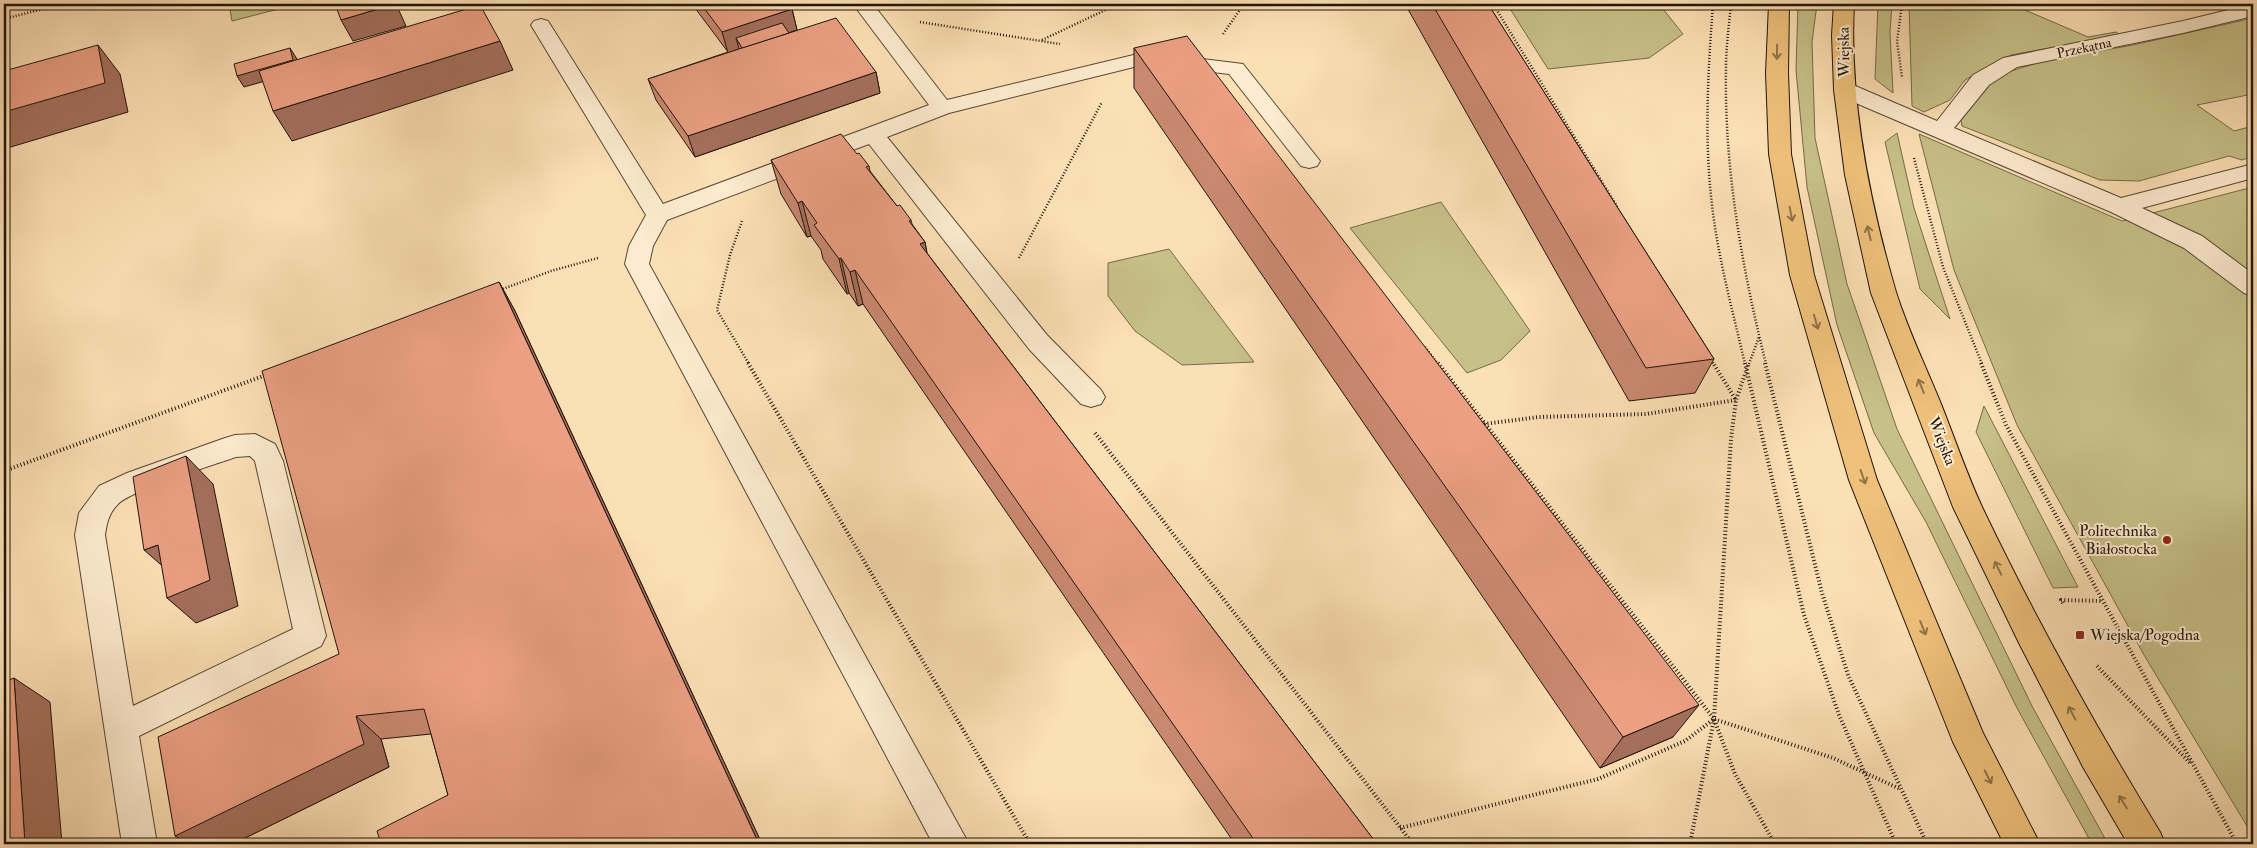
<svg xmlns="http://www.w3.org/2000/svg" width="2257" height="848" font-family="'IM FELL Double Pica',serif">
  <rect width="100%" height="100%" fill="#fce0b5"/>
  <filter id="stains"><feTurbulence type="fractalNoise" baseFrequency=".004" numOctaves="4"/><feColorMatrix values="0 0 0 0 .2 0 0 0 0 .09 0 0 0 0 .02 0 0 0 .5 -.17"/></filter>
  <radialGradient id="worn" r=".72"><stop offset=".6" stop-color="#630" stop-opacity="0"/><stop offset="1" stop-color="#630" stop-opacity=".3"/></radialGradient>
  <g fill="#c7c088" stroke="#746a4a">
    <path d="M229,4H298L232,21Z"/>
    <path d="M1507,4H1659L1683,34L1649,58L1548,69Z"/>
    <path d="M1798,4H1817L1812,42L1815,138L1847,284L1897,429L2032,706L2108,844H2092L2017,708L1926,522L1874,433L1837,325L1807,187L1796,70Z"/>
    <path d="M1878,4H1892L1890,32L1893,93L1875,79Z"/>
    <path d="M1909,4H2011L2088,37L2116,32L2120,35L2011,55L1965,80L1950,100L1924,112L1912,106Z"/>
    <path d="M2253,18V94L2197,105L2234,131L2253,126V156L2242,160L2229,156L2139,181L2100,180L1962,126L1961,120L1987,87L2007,72L2048,60L2133,45Z"/>
    <path d="M1897,133L1914,208L1950,319L1920,289L1885,142Z"/>
    <path d="M1919,134L2122,221L2253,187V836L2144,655L2017,425L1954,270Z"/>
    <path d="M1441,202L1530,331L1501,360L1467,373L1350,228Z"/>
    <path d="M1169,249L1254,362L1182,365L1135,331L1108,296V263Z"/>
    <path d="M1984,406L2078,587L2053,588L1976,432Z"/>
  </g>
  <g fill="none" stroke-linecap="round" stroke-linejoin="round">
    <defs>
      <g id="minor">
        <path d="M853,4H873L947,100L1146,52L1243,64L1320,161L1317,166L1309,168L1301,166L1229,74L1146,64L949,113L887,137L1047,335L1101,390L1105,397L1101,404L1091,407L1081,404L1029,349L869,144L667,220L653,246L649,264L969,844H933L625,264L629,246L646,215L531,25L534,21L541,19L548,21L663,204L929,105Z"/>
        <path d="M2253,4V16L2183,33L2017,67L1989,85L1954,128L2121,198L2253,164V178L2142,208L2202,236L2253,274V296L2244,293L2184,248L2111,212L1837,95L1834,90L1837,85L1845,83L1853,85L1937,121L1973,75L2003,58L2183,21Z"/>
        <path d="M255,434L275,444L283,461L326,636L321,646L139,736L157,844H122L75,535L79,513L99,486L127,473L225,438L235,435ZM250,456L255,461L293,629L133,706L105,535C107,522 109,513 118,504C132,490 213,465 236,457Z"/>
      </g>
      <g id="major">
        <path d="M1769,4H1789L1788,73L1791,154L1814,275L1877,480L1983,733L2040,844H2004L1953,742L1849,480L1790,275L1769,154L1766,73Z"/>
        <path d="M1834,4H1854C1849,100 1869,200 1896,292C1908,330 1926,367 1941,404C1955,439 1967,475 1983,509C2036,620 2096,727 2160,832L2165,844H2128L2083,767L2020,645L1953,507L1871,293L1845,175L1834,90L1832,35Z"/>
      </g>
    </defs>
    <use href="#minor" stroke="#574836" stroke-width="2"/>
    <use href="#major" stroke="#20150b" stroke-width="2"/>
    <g stroke="#20150b" stroke-width="2.5" stroke-dasharray="1 2" stroke-linecap="butt">
      <path d="M1493,4L1618,208"/>
      <path d="M1713,4C1708,71 1704,138 1712,205C1718,258 1733,312 1745,364"/>
      <path d="M1731,4C1729,25 1726,47 1726,68C1724,168 1742,268 1766,364"/>
      <path d="M1902,4L1897,42L1902,77"/>
      <path d="M4,19L62,4"/>
      <path d="M920,22L1060,44"/>
      <path d="M1223,34L1244,4"/>
      <path d="M1042,40L1118,4"/>
      <path d="M1914,158L1943,267L1982,364"/>
      <path d="M742,221L730,255L717,310L749,364"/>
      <path d="M1019,258L1102,102"/>
      <path d="M500,290L551,271L598,258"/>
      <path d="M1425,347L1438,364"/>
      <path d="M1711,360L1714,364"/>
      <path d="M1749,364L1759,337"/>
    </g>
    <g stroke="#20150b" stroke-width="4" stroke-dasharray="1 2.5" stroke-linecap="butt">
      <path d="M748,363L1030,844"/>
      <path d="M1438,363L1714,719L1735,774L1775,844"/>
      <path d="M1745,363L1804,615L1839,715L1896,844"/>
      <path d="M1765,363L1822,593L1848,675L1927,844"/>
      <path d="M1981,363L2006,425L2237,844"/>
      <path d="M1484,424L1539,417L1646,414L1736,400L1713,363"/>
      <path d="M1095,433L1413,844"/>
      <path d="M4,471L266,375"/>
      <path d="M2063,603L2061,600L2102,601"/>
      <path d="M2097,666L2191,764"/>
      <path d="M1400,828L1598,779L1685,741L1714,719L1833,758L1900,789"/>
      <path d="M1690,844L1714,719L1731,439L1736,400L1749,363"/>
    </g>
    <use href="#minor" fill="#fdebcf" fill-rule="evenodd"/>
    <use href="#major" fill="#eec07a" fill-rule="evenodd"/>
  </g>
  <g fill="#ca8971" stroke="#20150b">
    <path d="M692,4H788L792,9L797,30L789,33L876,72L880,93L695,157L656,100L648,79L728,52Z"/>
    <path d="M1405,4H1488L1714,359L1695,393L1629,401Z"/>
    <path d="M2044,4H2057L2051,7Z"/>
    <path d="M2096,4H2118L2101,8Z"/>
    <path d="M1134,48L1673,737L1600,768L1134,88Z"/>
    <path d="M857,154L869,166L870,171L897,206L911,220L912,224L925,242L927,253L1377,844H1235L863,304L858,306L849,293L847,294L823,259L821,250L811,236L807,237L781,194L771,160Z"/>
    <path d="M499,282L515,311L762,844H381L448,795L431,734L381,739L389,767L233,844L339,654Z"/>
  </g>
  <g fill="#a46f5c" stroke="#20150b">
    <path d="M395,4H396L406,26L353,41L341,20Z"/>
    <path d="M925,4H936L926,8Z"/>
    <path d="M2104,4H2118L2101,8Z"/>
    <path d="M792,9L797,30L742,48L736,38L739,49L728,53L722,32Z"/>
    <path d="M500,41L513,70L292,141L273,111Z"/>
    <path d="M98,45L120,74L128,112L4,149V112Z"/>
    <path d="M290,48L297,59L300,71L244,87L237,76Z"/>
    <path d="M876,72L880,93L695,157L688,136Z"/>
    <path d="M802,201L811,236L807,237L798,203Z"/>
    <path d="M925,242L931,276L920,244Z"/>
    <path d="M841,258L849,293L847,294L839,259Z"/>
    <path d="M855,270L863,304L858,306L850,272Z"/>
    <path d="M499,282L515,311L762,844H759Z"/>
    <path d="M186,456L213,484L238,606L196,623L167,598Z"/>
    <path d="M158,545L174,576L144,550Z"/>
    <path d="M14,678L50,702L62,844H25Z"/>
    <path d="M1699,705L1673,737L1600,768L1623,737Z"/>
    <path d="M356,716L381,739L389,767L233,844H188L175,836Z"/>
  </g>
  <g fill="#eb9f83" stroke="#20150b">
    <path d="M335,4H395L341,20Z"/>
    <path d="M701,4H788L792,9L722,32Z"/>
    <path d="M1432,4H1488L1714,359L1646,368Z"/>
    <path d="M480,5L500,41L273,111L259,71Z"/>
    <path d="M836,18L876,72L688,136L648,79L745,47Z"/>
    <path d="M782,23L789,33L742,48L736,38Z"/>
    <path d="M1187,36L1699,705L1623,737L1134,48Z"/>
    <path d="M98,45L105,83L4,112V71Z"/>
    <path d="M290,48L293,60L237,76L234,64Z"/>
    <path d="M841,134L857,154L859,153L869,166L866,167L897,206L900,205L911,220L909,221L925,242L920,244L1377,844H1257L855,270L850,272L841,258L839,259L814,225L817,223L802,201L798,203L771,160Z"/>
    <path d="M499,282L759,844H381L377,831L448,795L424,709L356,716L364,744L175,836L158,737L339,654L262,371Z"/>
    <path d="M186,456L210,580L167,598L158,545L144,550L133,477Z"/>
    <path d="M14,678L25,844H4V682Z"/>
  </g>
  <defs><path id="oneway-shaft" d="M-6 0H5M1.5-3L5.5 0L1.5 3" fill="none" stroke-width="1.6" stroke-linecap="round" stroke-linejoin="round" transform="scale(1.25)"/></defs>
  <g stroke="#917348">
    <use href="#oneway-shaft" transform="translate(1777 52) rotate(91)"/>
    <use href="#oneway-shaft" transform="translate(1791 214) rotate(79)"/>
    <use href="#oneway-shaft" transform="translate(1869 233) rotate(-103)"/>
    <use href="#oneway-shaft" transform="translate(1816 322) rotate(74)"/>
    <use href="#oneway-shaft" transform="translate(1921 386) rotate(-112)"/>
    <use href="#oneway-shaft" transform="translate(1863 477) rotate(71)"/>
    <use href="#oneway-shaft" transform="translate(1998 568) rotate(-116)"/>
    <use href="#oneway-shaft" transform="translate(1923 628) rotate(68)"/>
    <use href="#oneway-shaft" transform="translate(2072 713) rotate(-118)"/>
    <use href="#oneway-shaft" transform="translate(1988 777) rotate(63)"/>
    <use href="#oneway-shaft" transform="translate(2123 802) rotate(-121)"/>
  </g>
  <g fill="#8f2418" stroke="#fdebcf" stroke-width="2">
    <circle cx="2167" cy="540" r="5"/>
    <rect x="2075" y="630" width="10" height="10" rx="2.5"/>
  </g>
  <g text-anchor="middle" dominant-baseline="central" stroke-width="4" stroke-linejoin="round" paint-order="stroke">
    <g font-size="14" fill="#20150b" stroke="#fdebcf">
      <text transform="translate(2084 48) rotate(-12)">Przekątna</text>
    </g>
    <g font-size="16" fill="#20150b" stroke="#fdebcf">
      <text transform="translate(1844 52) rotate(-91)">Wiejska</text>
      <text transform="translate(1942 441) rotate(68)">Wiejska</text>
    </g>
    <g font-size="16" fill="#20150b" stroke="#fdebcf" text-anchor="end">
      <text x="2157" y="531">Politechnika<tspan x="2157" dy="18">Białostocka</tspan></text>
      <text x="2090" y="635" text-anchor="start">Wiejska/Pogodna</text>
    </g>
  </g>
  <rect width="2257" height="848" fill="none" stroke="#fce0b5" stroke-width="20"/>
  <rect x="5" y="5" width="2247" height="838" fill="none" stroke="#20150b" stroke-width="2.5"/>
  <rect x="10" y="10" width="2237" height="828" fill="none" stroke="#20150b"/>
  <rect width="100%" height="100%" filter="url(#stains)"/>
  <rect width="100%" height="100%" fill="url(#worn)"/>
</svg>
